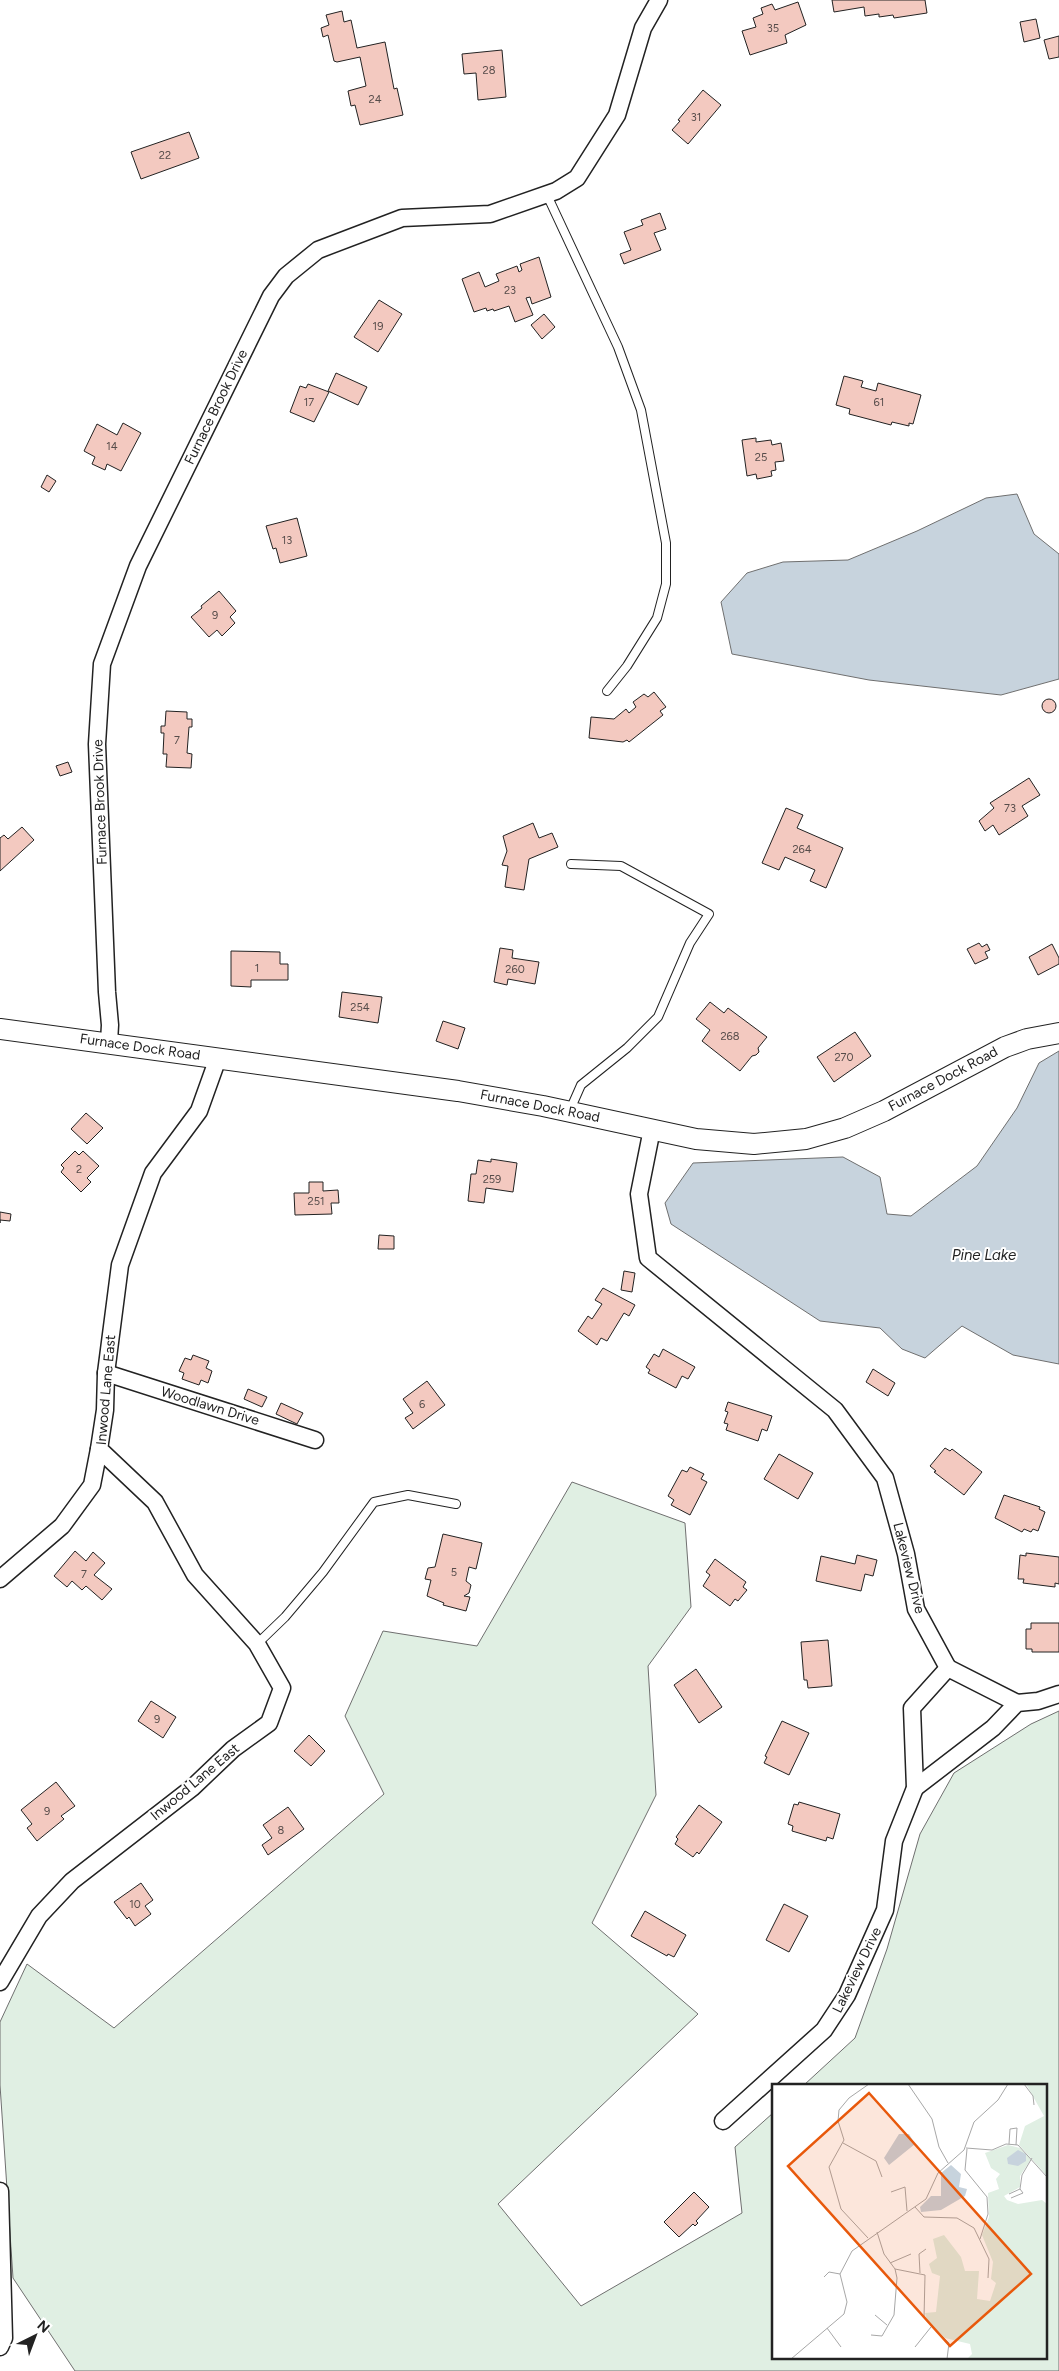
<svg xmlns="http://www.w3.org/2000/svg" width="1059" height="2371" font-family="Figtree,sans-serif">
  <rect width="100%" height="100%" fill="#fff"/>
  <path fill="#e0efe3" stroke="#6f6f6f" d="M572,1482L685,1523L691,1607L648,1666L656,1795L592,1923L698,2014L498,2204L581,2306L742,2213L735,2147L773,2113V2357H1045V2085H804L855,2038L887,1949L920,1834L954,1773L1031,1724L1059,1711V2371H75L13,2278L0,2085V2022L27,1964L114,2028L384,1794L345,1716L383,1631L477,1646Z"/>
  <g fill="#c7d3dd" stroke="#6f6f6f">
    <path d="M1017,494L1034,534L1059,554V679L1001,695L869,680L732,654L721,602L747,573L783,562L848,560L917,531L986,498Z"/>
    <path d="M1059,1051V1364L1013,1355L962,1326L925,1358L902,1349L880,1328L820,1321L671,1224L665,1203L693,1163L843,1157L880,1177L887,1214L911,1216L977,1166L1017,1108L1039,1063Z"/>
  </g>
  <g fill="#f3c9c0" stroke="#222">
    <path d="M832,0H925L927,13L894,18L893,15L879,17V14L865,16L864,7L834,12Z"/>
    <path d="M798,2L806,25L785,35L787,43L750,55L742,31L756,27L753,18L763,14L761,8L772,4L775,10Z"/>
    <path d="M342,11L344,22L351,20L357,48L385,42L394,89L397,88L403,115L360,125L355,105L351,106L348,91L366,86L360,57L337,62L334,61L328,35L323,37L321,28L329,25L326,15Z"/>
    <path d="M1036,19L1040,38L1024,42L1020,22Z"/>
    <path d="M1059,36V57L1049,59L1044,40Z"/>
    <path d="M502,50L506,97L478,100L476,73L464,74L462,54Z"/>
    <path d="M703,90L721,105L688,144L672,130L680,121L678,120Z"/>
    <path d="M189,132L199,158L141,179L131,152Z"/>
    <path d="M660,213L666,229L654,233L661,250L624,264L620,254L631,250L624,232L643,225L641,220Z"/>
    <path d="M539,257L551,297L532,304L530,297L526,298L533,315L515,322L509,306L494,311L493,309L487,311L486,308L474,312L462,279L479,272L485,287L499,281L496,274L517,266L519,272L522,270L520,264Z"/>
    <path d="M379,300L402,314L378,352L354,337Z"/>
    <path d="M544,314L555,327L542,339L531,325Z"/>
    <path d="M336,373L367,387L358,405L328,391Z"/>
    <path d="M844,376L863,381L861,387L876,391L878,383L921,395L913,424L909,423V426L892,422L891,425L849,414L850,409L836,405Z"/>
    <path d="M308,384L329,392L314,422L290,412L300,386L306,388Z"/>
    <path d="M123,423L141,433L121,471L107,464L105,470L92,464L95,457L84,451L97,424L117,435Z"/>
    <path d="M756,438V442L771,440L772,445L781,443L784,461L775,462L776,470L771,471L772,476L757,479L756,474L747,476L742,440Z"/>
    <path d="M47,475L56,481L49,492L41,487Z"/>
    <path d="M297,518L307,556L280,563L276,548L273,549L266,526Z"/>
    <path d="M219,591L236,611L230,617L235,623L222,636L217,630L209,637L191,617L202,608L201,606Z"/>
    <path d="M654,692L666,707L660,711L663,715L629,742L627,740L623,742L589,738L591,717L614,719L626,709L629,713L636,707L633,702L644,694L648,697Z"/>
    <circle cx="1049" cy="706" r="7"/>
    <path d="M166,711L187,712V719H192V727H189L187,753L192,754L191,768L166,767L167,754H163L164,733H161V726H165Z"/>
    <path d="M68,762L72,772L60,776L56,766Z"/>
    <path d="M1029,778L1040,795L1022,806L1028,816L999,835L993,825L985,831L979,821L994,808L990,803Z"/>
    <path d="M786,808L803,815L797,828L843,848L826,888L810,881L815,870L785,857L779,870L762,863Z"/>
    <path d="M533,823L539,838L552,833L558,847L529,859L524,890L505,887L508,866L502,865L507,851L503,836Z"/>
    <path d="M22,827L34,840L0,871V838L4,835L8,839Z"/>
    <path d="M979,943L982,947L987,944L990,950L985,952L988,958L975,964L967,949Z"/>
    <path d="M1052,944L1059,958V964L1038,975L1029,957Z"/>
    <path d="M500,948L513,950L512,958L539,962L535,984L508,979L507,985L494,982Z"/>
    <path d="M231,951L280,952V964H288V980H251V987L231,986Z"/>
    <path d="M342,992L382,997L378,1023L339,1017Z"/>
    <path d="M710,1002L724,1013L728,1008L767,1037L758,1048L759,1052L756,1055L752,1056L740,1071L702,1041L710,1030L696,1019Z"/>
    <path d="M443,1021L465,1028L458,1049L436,1041Z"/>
    <path d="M855,1032L871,1056L834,1082L817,1057Z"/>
    <path d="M86,1113L103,1128L87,1144L71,1129Z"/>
    <path d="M75,1151L79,1155L83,1151L99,1166L87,1178L91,1182L81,1192L61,1172L64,1168L61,1165Z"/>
    <path d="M491,1159L517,1163L513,1192L486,1188L484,1203L468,1201L471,1174H476L478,1160L491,1162Z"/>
    <path d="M309,1182H323V1191L338,1190L339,1203H331L332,1214L295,1215L294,1193H309Z"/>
    <path d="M0,1212L11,1214L10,1221L0,1220V1223Z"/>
    <path d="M379,1235L394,1236V1249H378Z"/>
    <path d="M624,1271L635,1273L632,1292L621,1290Z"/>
    <path d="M603,1288L635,1305L629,1316L624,1313L607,1341L601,1338L597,1345L578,1331L588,1316L592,1319L602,1304L595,1300Z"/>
    <path d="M663,1349L695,1367L688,1379L682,1376L676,1388L648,1373L650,1370L646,1367L654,1354L659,1357Z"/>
    <path d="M193,1355L209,1361L206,1368L212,1371L208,1383L201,1380L199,1385L182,1379L184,1373L179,1371L185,1358L191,1360Z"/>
    <path d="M873,1369L895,1383L888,1396L866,1382Z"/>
    <path d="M427,1381L445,1405L413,1429L405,1418L413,1413L403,1399Z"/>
    <path d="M248,1389L267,1397L262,1407L244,1399Z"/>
    <path d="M728,1402L772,1416L767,1431L762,1429L758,1441L726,1430L728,1424L724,1423L728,1412L725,1411Z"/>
    <path d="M281,1403L303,1413L297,1424L276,1414Z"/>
    <path d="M945,1448L950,1451L952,1449L982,1472L964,1495L934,1472L936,1471L930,1466Z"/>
    <path d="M779,1454L813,1473L798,1499L764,1479Z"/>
    <path d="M690,1467L704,1474L701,1479L707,1482L690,1515L671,1505L674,1500L668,1496L682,1470L687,1472Z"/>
    <path d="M1004,1495L1040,1507L1039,1509L1045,1512L1038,1531L1033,1529L1031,1532L1024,1529L1022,1532L995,1518Z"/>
    <path d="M443,1534L482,1543L476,1569L469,1567L466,1581L471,1585L469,1593L464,1596L470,1597L466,1611L443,1605L444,1603L427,1596L431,1580L425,1579L428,1568L435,1567Z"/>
    <path d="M75,1551L86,1561L93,1552L105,1563L94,1575L112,1589L102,1600L86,1586L82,1590L72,1581L67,1587L54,1576Z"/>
    <path d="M1026,1553L1059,1557V1584L1055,1583V1587L1023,1583L1024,1579H1018L1020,1555L1026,1556Z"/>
    <path d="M857,1555L877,1560L873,1576L865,1574L861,1591L816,1581L821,1556L855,1564Z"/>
    <path d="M715,1559L746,1582L743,1587L747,1590L738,1601L735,1599L730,1606L703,1586L710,1575L706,1572Z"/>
    <path d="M1031,1623H1059V1652H1032V1649H1026V1629H1031Z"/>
    <path d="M828,1640L832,1686L808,1688L807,1680H804L801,1642Z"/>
    <path d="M696,1669L722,1707L699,1723L674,1685Z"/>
    <path d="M151,1701L176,1717L163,1738L138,1721Z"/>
    <path d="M782,1721L809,1733L789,1775L764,1763L767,1757L765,1756Z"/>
    <path d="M309,1735L325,1751L311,1766L294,1751Z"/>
    <path d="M56,1782L75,1806L61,1816L64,1819L37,1841L27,1828L32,1824L21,1810Z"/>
    <path d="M799,1802L840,1814L833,1839L827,1837L826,1841L792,1831L793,1826L788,1824L794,1804L798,1805Z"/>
    <path d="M699,1805L722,1822L699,1854L697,1852L693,1857L675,1844L678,1839L676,1837Z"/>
    <path d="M288,1807L304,1829L268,1855L262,1845L272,1838L263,1825Z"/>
    <path d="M141,1883L153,1900L145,1906L151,1914L135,1926L129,1917L127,1919L114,1902Z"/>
    <path d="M784,1904L808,1916L789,1952L766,1940Z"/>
    <path d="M645,1911L686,1935L674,1957L668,1954L667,1956L631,1936Z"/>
    <path d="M694,2192L709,2207L696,2221L698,2223L695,2226L693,2224L679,2237L664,2222Z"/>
  </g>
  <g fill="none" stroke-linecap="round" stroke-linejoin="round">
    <defs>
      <g id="service">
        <path d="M547,195L618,347L641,410L666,543V584L657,618L627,666L607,691"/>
        <path d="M570,1110L581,1085L627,1048L658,1017L690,943L709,914L621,866L571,864"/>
        <path d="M257,1644L285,1617L323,1572L374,1502L408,1495L456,1504"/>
      </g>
      <g id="minor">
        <path d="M109,1042L110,1025L107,992L97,744L102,664L138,566L271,296L286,276L318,250L402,218L490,214L556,191L577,178L617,115L643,28L659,0"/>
        <path d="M652,1129L639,1194L648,1258L835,1410L885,1478L906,1554L916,1609L948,1668L912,1708L915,1788L894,1841L885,1910L847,1995L824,2030L723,2121"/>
        <path d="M106,1373L315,1440"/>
        <path d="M0,1579L62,1526L92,1485L99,1449"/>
        <path d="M948,1668L1017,1703"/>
        <path d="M915,1788L993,1728L1017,1703L1038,1701L1059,1694"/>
        <path d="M0,1982L39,1916L72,1881L192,1788L233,1749L269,1723L282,1688L257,1644L195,1575L155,1502L99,1449L105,1410L106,1373L120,1265L153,1173L199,1111L218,1058"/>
        <path d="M0,2191L4,2338L0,2347"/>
      </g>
      <path id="tertiary" d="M0,1029L458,1091L543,1106L696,1139L754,1144L806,1139L845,1128L884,1111L1005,1047L1027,1039L1059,1033"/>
    </defs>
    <use href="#service" stroke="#222" stroke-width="10"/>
    <use href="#minor" stroke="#222" stroke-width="19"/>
    <use href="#tertiary" stroke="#222" stroke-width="22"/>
    <use href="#service" stroke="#fff" stroke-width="8"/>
    <use href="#minor" stroke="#fff" stroke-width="16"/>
    <use href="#tertiary" stroke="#fff" stroke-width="20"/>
  </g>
  <g text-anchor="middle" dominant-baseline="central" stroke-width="4" stroke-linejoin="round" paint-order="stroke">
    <g font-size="11" fill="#564c4a">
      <text x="773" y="28">35</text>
      <text x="489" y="70">28</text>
      <text x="375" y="99">24</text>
      <text x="696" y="117">31</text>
      <text x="165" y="155">22</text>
      <text x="510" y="290">23</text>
      <text x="378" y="326">19</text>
      <text x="309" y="402">17</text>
      <text x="879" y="402">61</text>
      <text x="112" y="446">14</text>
      <text x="761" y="457">25</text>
      <text x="287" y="540">13</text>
      <text x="215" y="615">9</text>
      <text x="177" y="740">7</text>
      <text x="1010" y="808">73</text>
      <text x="802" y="849">264</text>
      <text x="257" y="968">1</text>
      <text x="515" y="969">260</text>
      <text x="360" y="1007">254</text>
      <text x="730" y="1036">268</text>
      <text x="844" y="1057">270</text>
      <text x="79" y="1169">2</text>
      <text x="492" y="1179">259</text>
      <text x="316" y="1201">251</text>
      <text x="422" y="1404">6</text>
      <text x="454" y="1572">5</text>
      <text x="84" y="1574">7</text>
      <text x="157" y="1719">9</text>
      <text x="47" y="1811">9</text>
      <text x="281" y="1830">8</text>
      <text x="135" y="1904">10</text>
    </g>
    <g font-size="14" fill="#222" stroke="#fff">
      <text transform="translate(216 407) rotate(-64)">Furnace Brook Drive</text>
      <text transform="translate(100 802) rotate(-92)">Furnace Brook Drive</text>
      <text transform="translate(140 1047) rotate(8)">Furnace Dock Road</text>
      <text transform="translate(943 1079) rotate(-28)">Furnace Dock Road</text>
      <text transform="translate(540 1106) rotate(11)">Furnace Dock Road</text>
      <text transform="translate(106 1390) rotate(-85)">Inwood Lane East</text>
      <text transform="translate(210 1406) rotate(17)">Woodlawn Drive</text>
      <text transform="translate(909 1568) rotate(76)">Lakeview Drive</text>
      <text transform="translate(195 1782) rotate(-40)">Inwood Lane East</text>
      <text transform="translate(857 1970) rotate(-64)">Lakeview Drive</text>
    </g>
    <g font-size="15" font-style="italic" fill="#222" stroke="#fff">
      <text x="984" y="1255">Pine Lake</text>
    </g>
  </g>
  <g transform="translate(772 2084)">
    <rect width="275" height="275" fill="#fff"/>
    <path d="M254,0H275V92L247,61L253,42L272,32ZM236,61L248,64L259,75L248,92V103L232,112L235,116L246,120L270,116L275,120V275H195L200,270L198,260L173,254L155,237L153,229L164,228L168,192L160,189L157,180L165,174L161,155L172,151L189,173L193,187H207L205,215L218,217L224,199L219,195L221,178L210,151L217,133L216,109L227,105L224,95L228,90L219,84L213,69Z" fill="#e0efe3"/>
    <path d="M127,50H137L143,60L117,81L112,74ZM246,66L254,70V77L246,82L236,80L235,74ZM179,81L189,90L187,103L195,105L193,112L169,126L149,128L148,123L159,112H169V89Z" fill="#c7d3dd"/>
    <path fill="none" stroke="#a7a7a7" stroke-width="1" d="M136,0L160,35L167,63L176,79M252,0L261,12L262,21M71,59L104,77L110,93M237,60L238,45L245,44L244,61M194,64L220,66L234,60L246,61L275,93M195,65L193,86L215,113L216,130L208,155M119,108L133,103L135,127M237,110L248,105L250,91L260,74M239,114L251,109L248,105M143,123L152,133L185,134L202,144L217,175L216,194M105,148L112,170L123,185L153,191L152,234L177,259L175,275M96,154L69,125L57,83L72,56L66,37L67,26L77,14L97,0M118,179L139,170M148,189L147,170L154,165M52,193L57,188L68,190M103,231L115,241M55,244L69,263M99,251L110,252L122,231L125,194L123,185M143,263L159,243M19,275L72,230L75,218L68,190L80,167L154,115L166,89L192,66L202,38L226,16L236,0"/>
    <path fill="#e8590c" fill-opacity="0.15" stroke="#e8590c" stroke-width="2.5" d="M97,9L259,190L178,262L16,82Z"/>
    <rect width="275" height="275" fill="none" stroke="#222" stroke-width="2.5"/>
  </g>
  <g transform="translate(35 2336) rotate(42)" stroke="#ffffff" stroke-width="4" paint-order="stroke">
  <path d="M0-4L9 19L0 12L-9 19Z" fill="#222222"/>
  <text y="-8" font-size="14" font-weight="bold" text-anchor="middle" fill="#222222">N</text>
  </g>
</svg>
